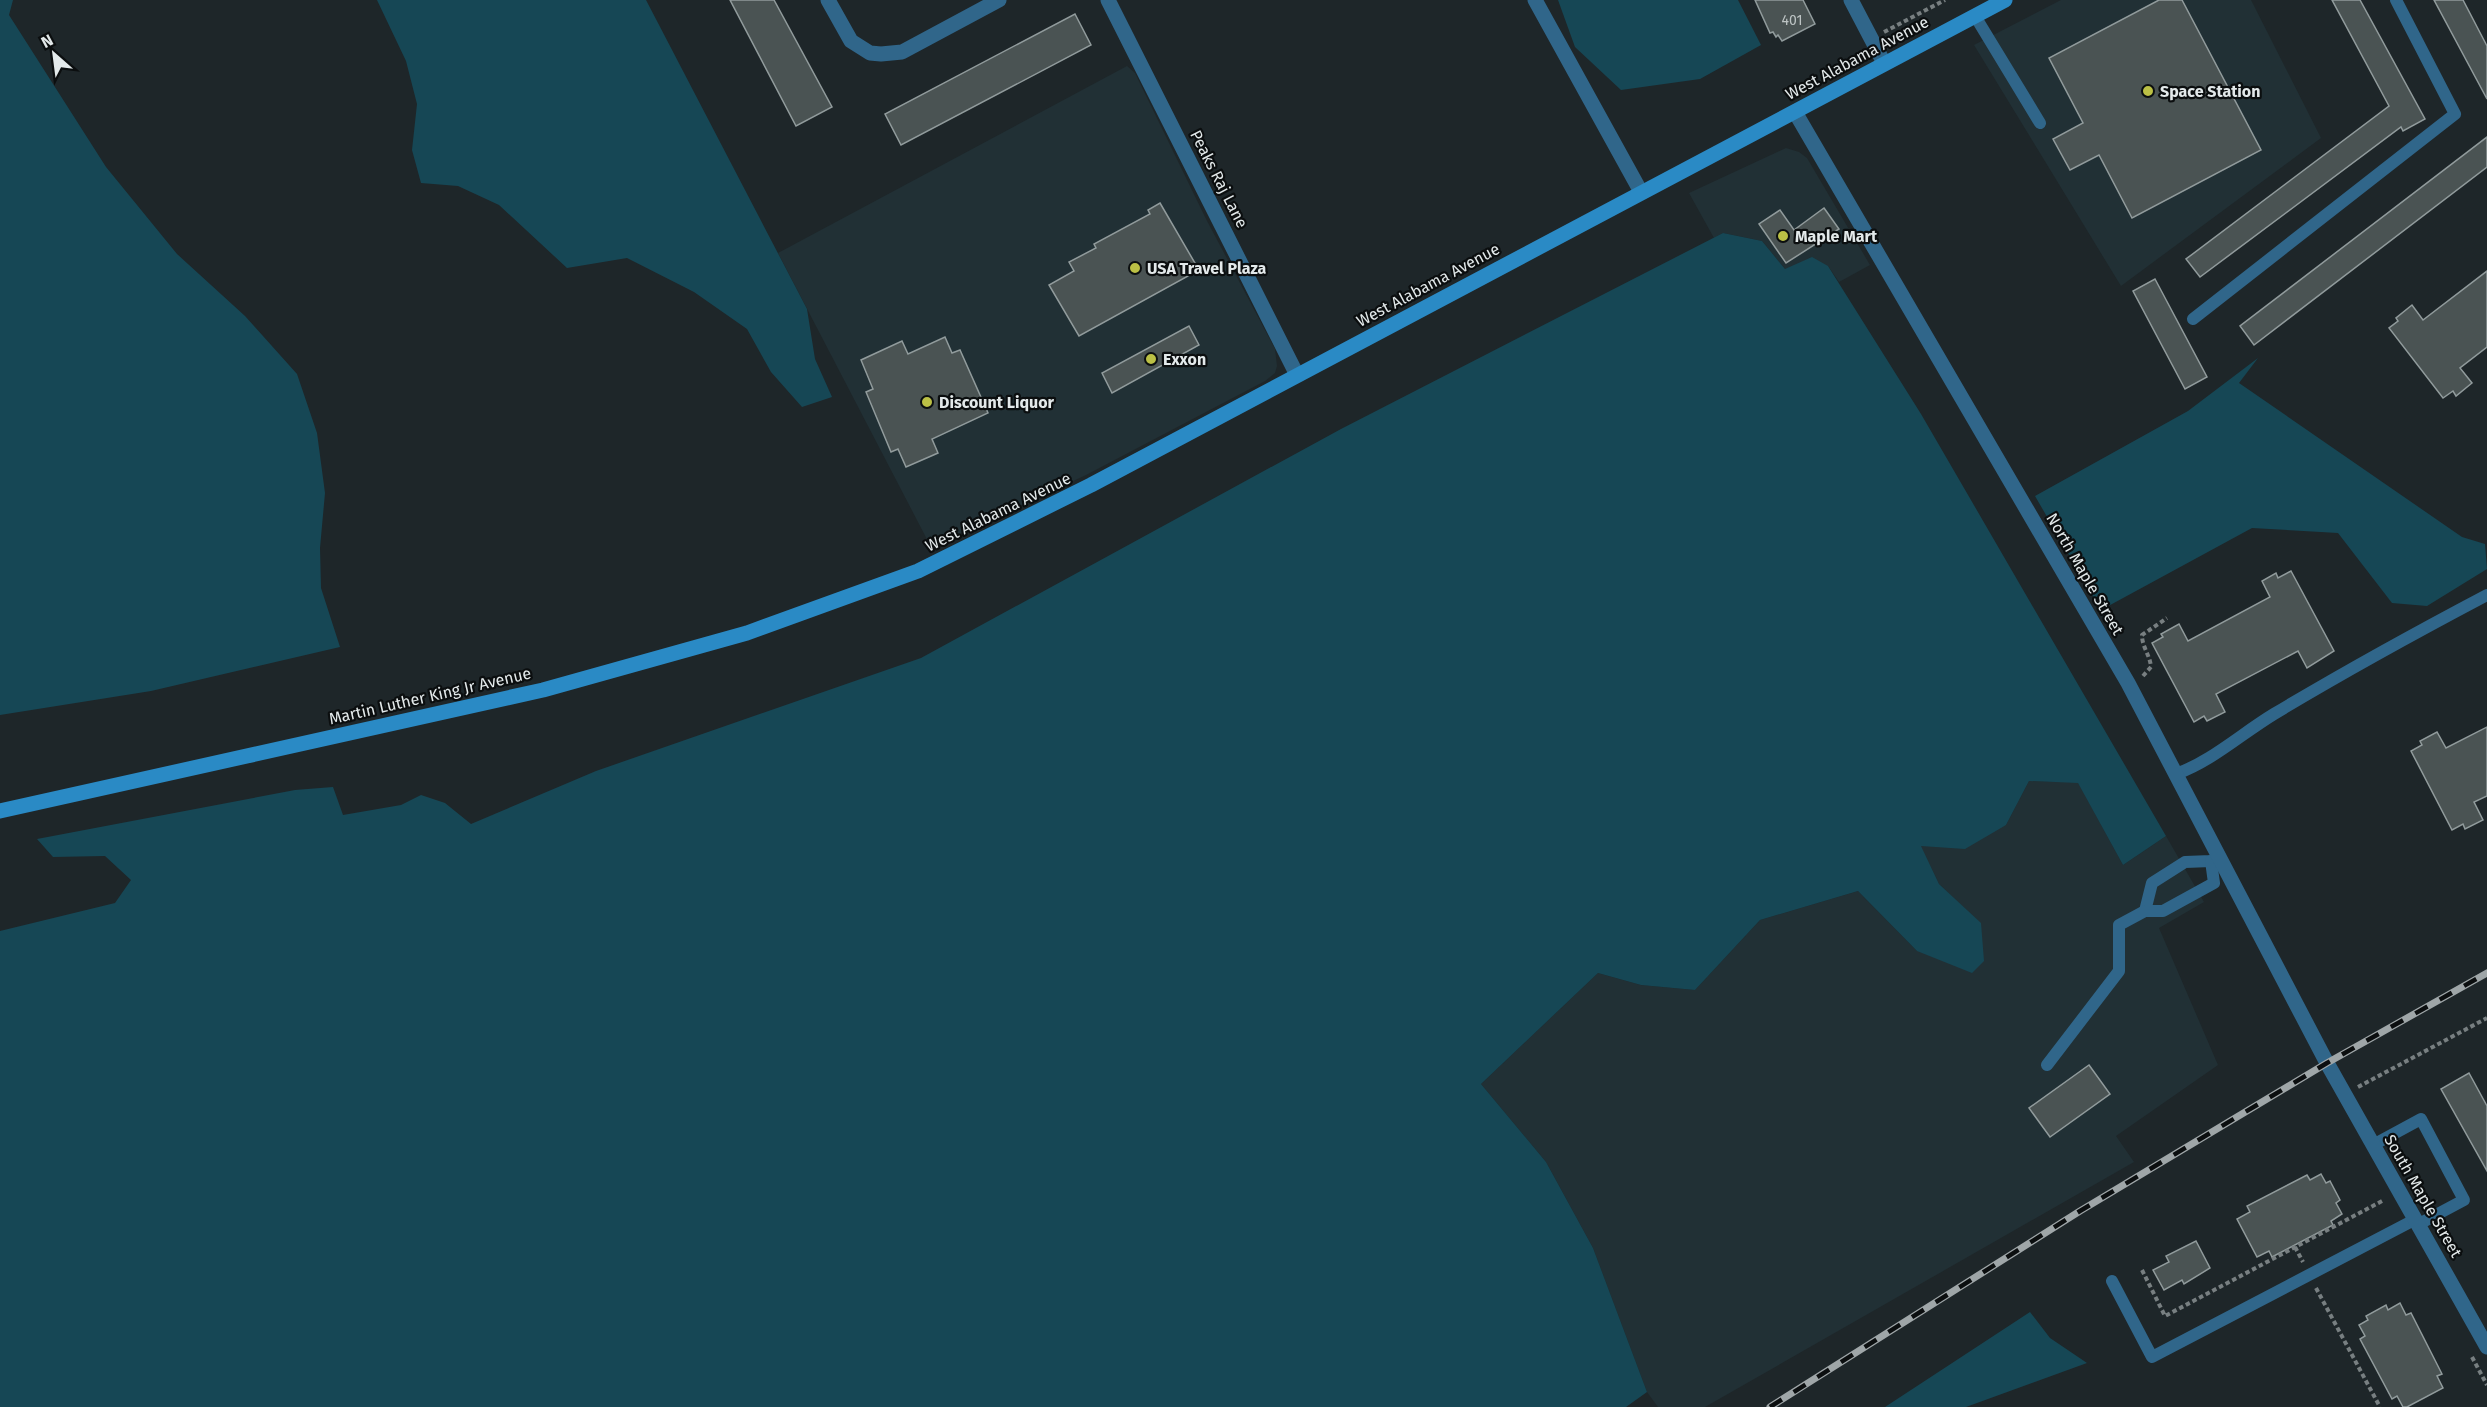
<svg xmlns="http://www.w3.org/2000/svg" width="2487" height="1407" font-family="'Fira Sans',sans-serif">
  <rect width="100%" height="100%" fill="#1e2629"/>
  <g fill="#213035">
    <path d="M2061,0H2251L2321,138L2121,286L1974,45Z"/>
    <path d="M1127,66L1135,73L1206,219L1275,349L1277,366L1275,373L1265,381L1086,475L931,547L778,253Z"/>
    <path d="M1786,148L1799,152L1807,158L1870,265L1839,282L1828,266L1785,269L1762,241L1723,233L1714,238L1689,193Z"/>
    <path d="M2029,781L2078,782L2123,865L2166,836L2204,902L2159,928L2218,1065L2116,1136L2134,1162L1705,1407H1658L1647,1392L1593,1248L1546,1162L1481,1084L1598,973L1641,985L1695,990L1760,920L1858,891L1917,951L1980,923L1939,884L1920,845L2006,825Z"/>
  </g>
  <g fill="#164755">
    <path d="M0,0H13L9,15L106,167L177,254L245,316L297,374L317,433L325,493L320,548L321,588L340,647L151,691L0,715Z"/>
    <path d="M377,0H646L807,309L815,359L832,397L802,407L771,372L747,329L694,292L627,258L567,268L499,205L458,186L421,183L412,150L417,104L406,61Z"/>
    <path d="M1558,0H1738L1761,45L1700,79L1621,90L1575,47Z"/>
    <path d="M1723,233L1762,241L1785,269L1812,257L1828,266L1921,414L2166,836L2123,865L2078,783L2029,781L2006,825L1965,849L1921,846L1939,884L1981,923L1984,961L1972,973L1917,951L1858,891L1760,920L1695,990L1641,985L1598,973L1481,1084L1546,1162L1593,1248L1647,1392L1626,1407H0V931L115,903L131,880L105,856L53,857L37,839L295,790L333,787L343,815L401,805L421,795L445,803L471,824L596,771L921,658L1341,429Z"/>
    <path d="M2258,358L2239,383L2462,537L2485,544L2487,569L2427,606L2392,603L2338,533L2252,528L2101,610L2035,496L2188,411Z"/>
    <path d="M2030,1312L2050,1338L2087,1363L1966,1407H1885Z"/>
  </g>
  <g fill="#4a5353" stroke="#919b9c" stroke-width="1.5">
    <path d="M730,0H774L832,107L796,126Z"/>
    <path d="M1755,0H1803L1815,24L1782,41L1778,35L1776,37L1773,32L1770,33Z"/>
    <path d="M2159,0H2182L2261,150L2132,218L2099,155L2070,170L2053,139L2083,123L2049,58Z"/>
    <path d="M2332,0H2360L2425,119L2403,131L2401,127L2200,277L2186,259L2389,106Z"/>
    <path d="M2434,0H2463L2487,46V99Z"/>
    <path d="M1075,14L1091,45L901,145L885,114Z"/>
    <path d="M2487,137V167L2254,345L2240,326Z"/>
    <path d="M1160,203L1199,270L1079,336L1049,285L1074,271L1069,262L1096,248L1094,244L1150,214L1148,210Z"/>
    <path d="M1824,208L1839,229L1786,263L1759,224L1780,210L1794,230Z"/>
    <path d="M2487,271V347L2460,368L2472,383L2456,396L2453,391L2443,398L2389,328L2398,321L2396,318L2412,305L2423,320Z"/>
    <path d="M2155,279L2207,377L2185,389L2133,291Z"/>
    <path d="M1189,326L1199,345L1112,393L1102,373Z"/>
    <path d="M945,337L952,353L960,350L988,413L932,439L938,453L906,467L898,449L891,452L866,392L873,389L861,360L902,341L908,354Z"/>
    <path d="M2291,571L2334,651L2307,668L2298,651L2216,694L2225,712L2207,721L2204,716L2194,722L2152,643L2163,637L2161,634L2179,624L2188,641L2270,597L2262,581L2276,573L2278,578Z"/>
    <path d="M2487,727V796L2474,802L2483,820L2465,829L2463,824L2452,830L2411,751L2422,745L2420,741L2437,732L2446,748Z"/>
    <path d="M2089,1065L2110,1094L2050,1137L2029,1108Z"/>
    <path d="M2469,1073L2487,1106V1171L2441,1089Z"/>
    <path d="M2321,1174L2326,1183L2330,1181L2340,1200L2336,1203L2342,1214L2331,1221L2333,1225L2272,1257L2269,1251L2257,1257L2237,1219L2250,1212L2247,1206L2307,1175L2310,1180Z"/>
    <path d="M2196,1241L2210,1268L2184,1284L2182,1280L2164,1290L2153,1270L2169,1262L2166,1256Z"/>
    <path d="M2400,1303L2406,1315L2411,1313L2442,1374L2437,1376L2443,1388L2407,1407H2403L2397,1396L2392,1399L2360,1339L2365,1336L2359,1325L2368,1320L2366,1316L2386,1305L2388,1310Z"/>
  </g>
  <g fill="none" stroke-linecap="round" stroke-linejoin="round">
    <g stroke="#787f81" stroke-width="4" stroke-dasharray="4.5 3" stroke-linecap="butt">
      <path d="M1884,32L1945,0"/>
      <path d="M2143,676L2151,667C2150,655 2142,647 2142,635L2167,618"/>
      <path d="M2358,1087L2487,1018"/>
      <path d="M2295,1247L2303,1262"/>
      <path d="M2142,1270L2165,1316L2384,1200"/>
      <path d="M2316,1288L2380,1407"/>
      <path d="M2472,1357L2487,1385"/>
    </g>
    <g stroke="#30668a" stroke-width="12">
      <path d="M1975,16L2040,123"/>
      <path d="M2193,319L2455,114L2396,0"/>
      <path d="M2176,774C2212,761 2241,734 2274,714C2344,672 2415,633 2487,595"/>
      <path d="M2145,911L2152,883L2185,862L2211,861L2217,858"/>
      <path d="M2047,1065L2119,971V925L2145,911H2163L2214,883L2211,861"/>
      <path d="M2373,1145L2421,1119L2464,1200L2419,1224"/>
      <path d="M2112,1281L2152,1357L2416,1219"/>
    </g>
    <g stroke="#30668a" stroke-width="15">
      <path d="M828,0L851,41L870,53L881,54L902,52L999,0"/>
      <path d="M1108,0L1297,375"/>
      <path d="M1535,0L1641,192"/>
      <path d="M1851,0L1884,63"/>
      <path d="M1795,112L2128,683L2327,1063L2487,1347"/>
    </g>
    <path stroke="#2a8ac5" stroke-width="15" d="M0,811L543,690L747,633L918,571L1091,485L2005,0"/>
    <defs>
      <path id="rail" d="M1770,1407L2080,1211L2327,1063L2487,973"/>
    </defs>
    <use href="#rail" stroke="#9fa6a8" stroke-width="7"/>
    <use href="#rail" stroke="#0b0e0f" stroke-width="4.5" stroke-dasharray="14" stroke-linecap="butt"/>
  </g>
  <g fill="#bbc045" stroke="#0b0e0f" stroke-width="2">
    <circle cx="2148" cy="91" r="6"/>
    <circle cx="1783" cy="236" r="6"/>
    <circle cx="1135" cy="268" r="6"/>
    <circle cx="1151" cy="359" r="6"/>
    <circle cx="927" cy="402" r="6"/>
  </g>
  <g text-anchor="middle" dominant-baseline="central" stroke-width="4.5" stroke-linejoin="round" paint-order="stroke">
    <g font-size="14" fill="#bdc4c4">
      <text x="1792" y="20">401</text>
    </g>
    <g font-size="16" fill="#e3e9ea" stroke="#0b0e0f">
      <text transform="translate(1857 58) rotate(-28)">West Alabama Avenue</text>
      <text transform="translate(1219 179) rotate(63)">Peaks Raj Lane</text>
      <text transform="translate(1428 285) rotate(-28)">West Alabama Avenue</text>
      <text transform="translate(998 512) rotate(-26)">West Alabama Avenue</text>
      <text transform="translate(2085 574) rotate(60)">North Maple Street</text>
      <text transform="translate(430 696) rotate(-13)">Martin Luther King Jr Avenue</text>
      <text transform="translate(2423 1196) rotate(60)">South Maple Street</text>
    </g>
    <g font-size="16" font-weight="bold" fill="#e3e9ea" stroke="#0b0e0f" text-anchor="start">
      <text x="2160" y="91">Space Station</text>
      <text x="1795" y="236">Maple Mart</text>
      <text x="1147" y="268">USA Travel Plaza</text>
      <text x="1163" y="359">Exxon</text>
      <text x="939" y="402">Discount Liquor</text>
    </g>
  </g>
  <g transform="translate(54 54) rotate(332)" stroke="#0b0e0f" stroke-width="4.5" paint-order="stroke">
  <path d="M0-4.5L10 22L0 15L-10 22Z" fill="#e3e9ea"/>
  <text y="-9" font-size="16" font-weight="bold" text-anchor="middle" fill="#e3e9ea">N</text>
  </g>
</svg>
